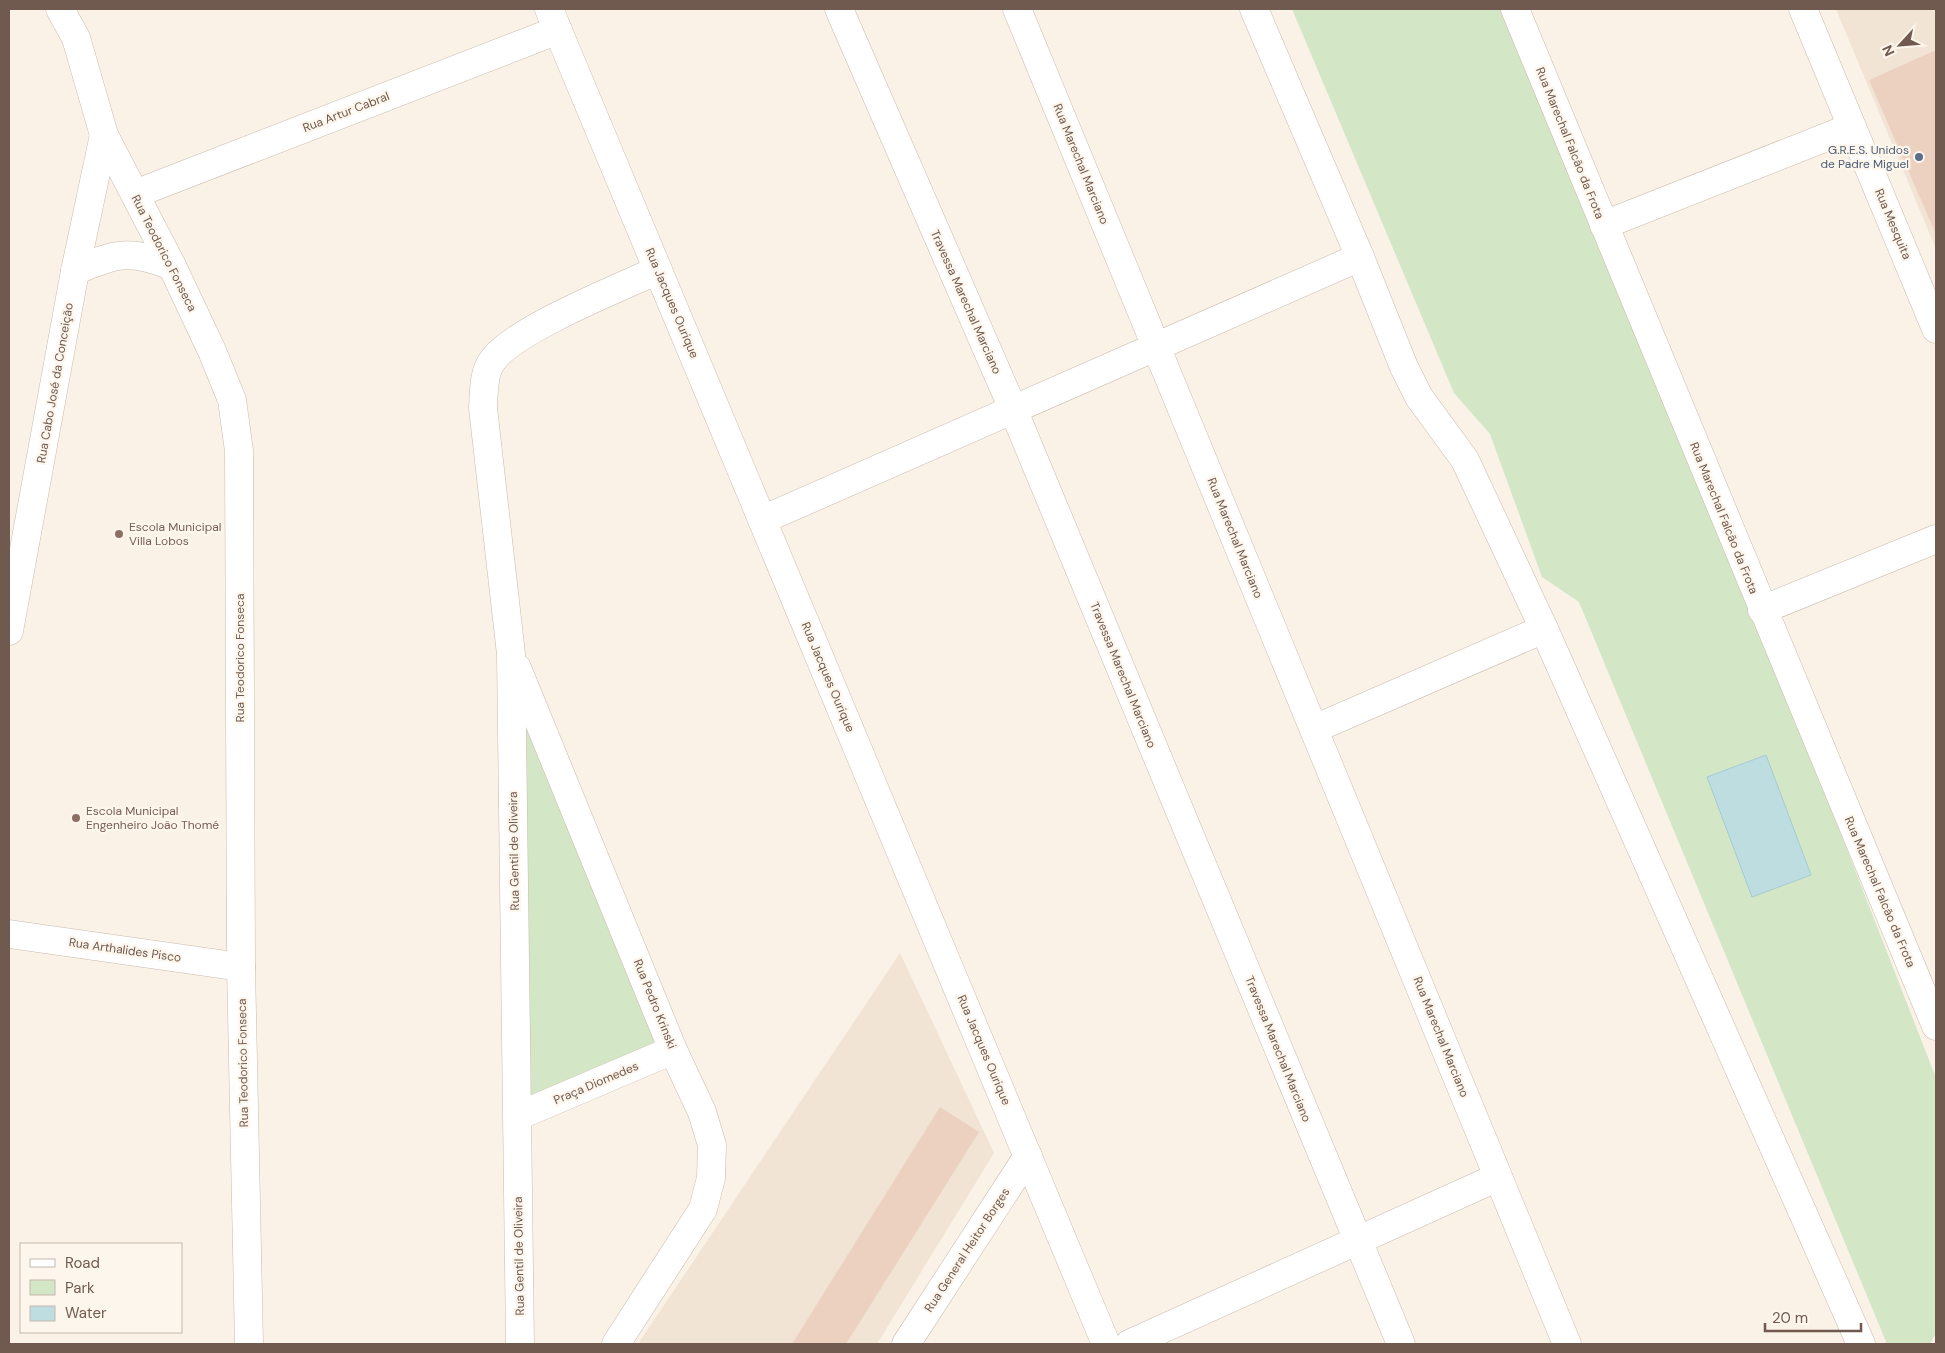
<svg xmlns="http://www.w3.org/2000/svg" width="1945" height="1353" font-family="'DM Sans',sans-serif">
  <rect width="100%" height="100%" fill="#faf2e6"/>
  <g fill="#f1e4d5">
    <path d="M1836,9H1936V51L1869,80L1936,235V249Z"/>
    <path d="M900,953L994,1153L877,1344H638Z"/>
  </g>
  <g fill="#d3e6c6">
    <path d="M1292,9H1506L1604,225L1936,1078V1333L1930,1344H1887L1579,602L1542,577L1490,434L1454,393Z"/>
    <path d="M511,654L673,1050L518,1116Z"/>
  </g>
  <path fill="#bddde1" stroke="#a4cbd2" d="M1766,755L1811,875L1752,897L1707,777Z"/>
  <g fill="#ecd1c0">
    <path d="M1936,50V235L1869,80Z"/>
    <path d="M940,1107L979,1132L846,1344H792Z"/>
  </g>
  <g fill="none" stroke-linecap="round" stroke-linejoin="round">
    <defs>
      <g id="street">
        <path d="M60,9L76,38L104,135L172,266L212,351L232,400L239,451L241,967L249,1344"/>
        <path d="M839,9L1013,409L1401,1344"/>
        <path d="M1254,9L1360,257L1404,367L1419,397L1465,460L1544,629L1861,1344"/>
        <path d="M1515,9L1936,1026"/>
        <path d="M1803,9L1936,329"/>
        <path d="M135,194L558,30"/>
        <path d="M1604,225L1852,127"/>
        <path d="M75,271C116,253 130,249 172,266"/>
        <path d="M762,520L1360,257"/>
        <path d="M1762,610L1936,539"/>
        <path d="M9,631L75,271L104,135"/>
        <path d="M517,668L673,1050L702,1112L712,1145L711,1178L703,1209L616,1344"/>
        <path d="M1314,729L1544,629"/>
        <path d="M9,934L241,967"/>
        <path d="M518,1116L673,1050"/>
        <path d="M520,1344L511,654L483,408C484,393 483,372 493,360C514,330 621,287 658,270"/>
        <path d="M906,1344L1028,1156"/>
        <path d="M1129,1344L1498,1177"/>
      </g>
      <g id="secondary">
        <path d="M549,9L1106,1344"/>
        <path d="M1017,9L1567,1344"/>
      </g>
    </defs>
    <use href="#street" stroke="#cabaad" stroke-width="29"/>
    <use href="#secondary" stroke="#cfbcae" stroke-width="29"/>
    <use href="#street" stroke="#fff" stroke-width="28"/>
    <use href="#secondary" stroke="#fff" stroke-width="28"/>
  </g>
  <circle fill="#5c6f8a" stroke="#fdf6ec" stroke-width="2" cx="1919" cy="157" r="5"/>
  <g fill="#8d6e63" stroke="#fdf6ec" stroke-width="2">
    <circle cx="119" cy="534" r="5"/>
    <circle cx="76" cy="818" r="5"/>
  </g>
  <g text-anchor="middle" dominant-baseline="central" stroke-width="4.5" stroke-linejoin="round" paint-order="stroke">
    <g font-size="12" fill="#70594e" stroke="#fdf6ec">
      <text transform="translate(346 112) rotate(-21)">Rua Artur Cabral</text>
      <text transform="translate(1570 143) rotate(68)">Rua Marechal Falcão da Frota</text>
      <text transform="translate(1081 164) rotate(68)">Rua Marechal Marciano</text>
      <text transform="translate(1893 224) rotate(67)">Rua Mesquita</text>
      <text transform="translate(164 253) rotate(63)">Rua Teodorico Fonseca</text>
      <text transform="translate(966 302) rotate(66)">Travessa Marechal Marciano</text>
      <text transform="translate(672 303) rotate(67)">Rua Jacques Ourique</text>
      <text transform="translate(55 383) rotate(-80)">Rua Cabo José da Conceição</text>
      <text transform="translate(1724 518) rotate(68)">Rua Marechal Falcão da Frota</text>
      <text transform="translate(1235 538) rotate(68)">Rua Marechal Marciano</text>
      <text transform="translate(240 658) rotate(-90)">Rua Teodorico Fonseca</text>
      <text transform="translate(1123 675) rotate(68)">Travessa Marechal Marciano</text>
      <text transform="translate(828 677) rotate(67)">Rua Jacques Ourique</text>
      <text transform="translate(514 851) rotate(-91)">Rua Gentil de Oliveira</text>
      <text transform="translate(1880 892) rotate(67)">Rua Marechal Falcão da Frota</text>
      <text transform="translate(125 950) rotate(8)">Rua Arthalides Pisco</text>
      <text transform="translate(655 1004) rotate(68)">Rua Pedro Krinski</text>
      <text transform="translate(1441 1037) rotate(68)">Rua Marechal Marciano</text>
      <text transform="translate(1278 1049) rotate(68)">Travessa Marechal Marciano</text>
      <text transform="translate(984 1050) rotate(67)">Rua Jacques Ourique</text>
      <text transform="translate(243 1063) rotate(-91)">Rua Teodorico Fonseca</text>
      <text transform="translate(596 1083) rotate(-23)">Praça Diomedes</text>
      <text transform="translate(967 1250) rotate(-57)">Rua General Heitor Borges</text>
      <text transform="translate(519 1256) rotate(-91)">Rua Gentil de Oliveira</text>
    </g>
    <g font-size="12" fill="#4e5e75" stroke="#fdf6ec" text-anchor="end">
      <text x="1909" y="150">G.R.E.S. Unidos<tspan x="1909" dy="14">de Padre Miguel</tspan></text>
    </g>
    <g font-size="12" fill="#785e54" stroke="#fdf6ec" text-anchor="start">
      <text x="129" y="527">Escola Municipal<tspan x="129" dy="14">Villa Lobos</tspan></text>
      <text x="86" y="811">Escola Municipal<tspan x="86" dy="14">Engenheiro João Thomé</tspan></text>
    </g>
  </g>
  <rect width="1945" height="1353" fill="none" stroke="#70594e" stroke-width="20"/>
  <rect x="20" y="1243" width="162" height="90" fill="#fdf6ec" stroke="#c5b7ad"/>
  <rect x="30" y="1259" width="25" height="8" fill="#ffffff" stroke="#c5b7ad"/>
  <text x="65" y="1268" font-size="15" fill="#70594e">Road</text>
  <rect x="30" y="1280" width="25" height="15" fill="#d3e6c6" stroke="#c5b7ad"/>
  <text x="65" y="1293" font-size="15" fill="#70594e">Park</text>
  <rect x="30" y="1306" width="25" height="15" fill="#bddde1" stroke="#c5b7ad"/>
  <text x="65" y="1318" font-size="15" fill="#70594e">Water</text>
  <g transform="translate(1900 45) rotate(244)" stroke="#fdf6ec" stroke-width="4" paint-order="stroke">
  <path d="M0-4L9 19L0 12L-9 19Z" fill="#70594e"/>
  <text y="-8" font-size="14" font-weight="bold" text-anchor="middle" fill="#70594e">N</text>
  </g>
  <path d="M1765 1323v8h96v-8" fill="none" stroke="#70594e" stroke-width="2.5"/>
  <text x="1772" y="1323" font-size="15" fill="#70594e" stroke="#fdf6ec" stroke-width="4" paint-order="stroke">20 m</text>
</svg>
